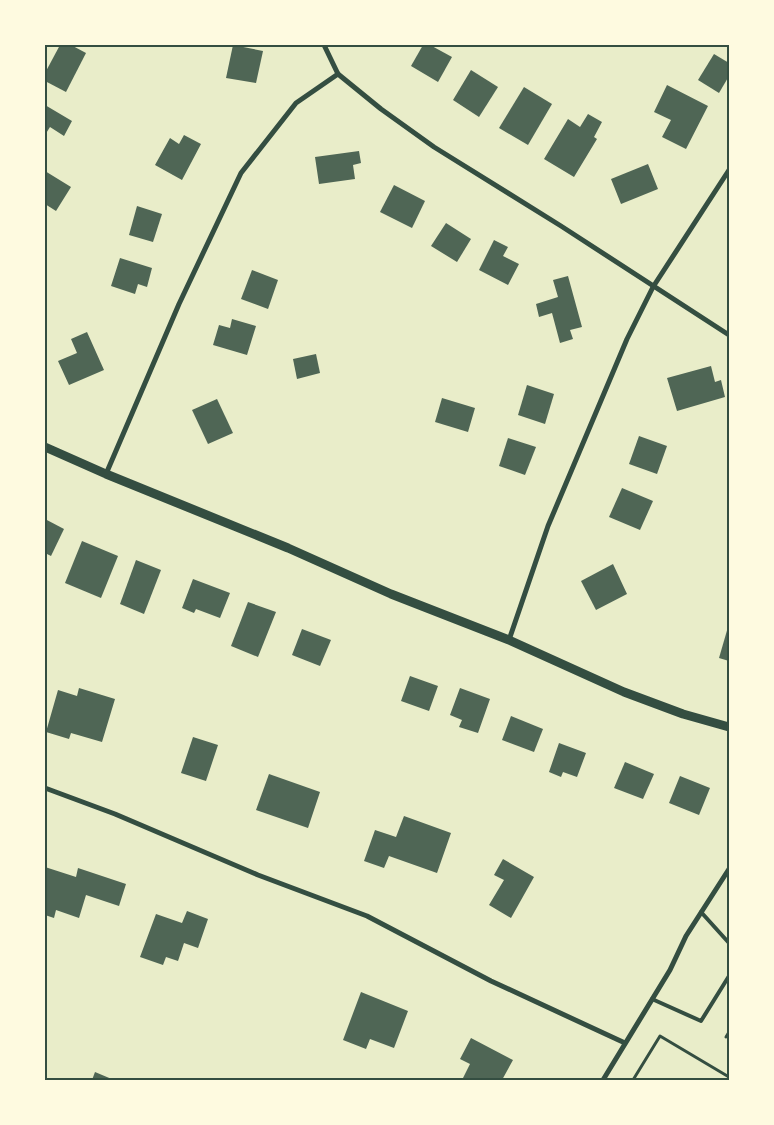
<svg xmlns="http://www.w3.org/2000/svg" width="774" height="1125" font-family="'Noto Serif',serif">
  <rect width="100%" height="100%" fill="#e9edc9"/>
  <g fill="#4f6655">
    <path d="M60,45H71L86,53L66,92L45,81V73Z"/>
    <path d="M233,45L263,51L256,83L226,78Z"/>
    <path d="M423,45H430L452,57L438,82L411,66Z"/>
    <path d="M714,54L729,63V76L719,93L698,80Z"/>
    <path d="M471,70L498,87L479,117L453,100Z"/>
    <path d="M667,85L708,106L686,149L662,137L671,120L654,112Z"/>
    <path d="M524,87L552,104L528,145L499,128Z"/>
    <path d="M45,105L72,121L64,136L50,127L45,135Z"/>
    <path d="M588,114L602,122L594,137L597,139L574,177L544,159L568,119L580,127Z"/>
    <path d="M184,135L201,144L182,180L155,165L170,138L179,144Z"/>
    <path d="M359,151L361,163L353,165L355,179L319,184L315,157Z"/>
    <path d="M648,164L658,189L621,204L611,179Z"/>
    <path d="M45,171L71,187L56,211L45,204Z"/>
    <path d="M394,185L425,201L412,228L380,212Z"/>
    <path d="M137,206L162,214L153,242L129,235Z"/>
    <path d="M446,223L471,239L457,262L431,246Z"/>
    <path d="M494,240L508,247L503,256L519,264L508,285L479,270Z"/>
    <path d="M120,258L152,268L147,287L138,284L135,294L111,286Z"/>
    <path d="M252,270L278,280L268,309L241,299Z"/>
    <path d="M568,276L582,327L570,330L573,339L560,343L552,313L539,317L536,304L558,297L553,280Z"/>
    <path d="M232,319L256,326L247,355L213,345L219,325L230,328Z"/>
    <path d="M87,332L104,370L69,385L58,361L77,353L71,339Z"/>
    <path d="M316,354L320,373L297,379L293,359Z"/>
    <path d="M711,366L715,382L721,380L725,397L677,411L667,378Z"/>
    <path d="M527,385L554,394L545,424L518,415Z"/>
    <path d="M442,398L475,408L468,432L435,422Z"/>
    <path d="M217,399L233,433L208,444L192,410Z"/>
    <path d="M639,436L667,446L657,474L629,464Z"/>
    <path d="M508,438L536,447L525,475L499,466Z"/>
    <path d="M622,488L653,501L640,530L609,517Z"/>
    <path d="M45,519L64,529L51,556L45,553Z"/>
    <path d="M82,541L118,556L101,598L65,583Z"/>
    <path d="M136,560L161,570L144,614L120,604Z"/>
    <path d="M613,564L627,594L596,610L581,581Z"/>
    <path d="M193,579L230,593L220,618L196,609L194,613L182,608Z"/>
    <path d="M248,602L276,612L258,657L231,646Z"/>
    <path d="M728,627H729V661L719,658Z"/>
    <path d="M302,629L331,640L320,666L292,655Z"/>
    <path d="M410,676L438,686L429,711L401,701Z"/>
    <path d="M79,688L115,699L102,742L71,733L69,739L46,732L58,690L77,696Z"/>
    <path d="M460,688L490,699L478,733L459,727L462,720L450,715Z"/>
    <path d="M511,716L543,729L534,752L502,740Z"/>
    <path d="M193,737L218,745L206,781L181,773Z"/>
    <path d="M559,743L586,753L577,777L563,772L561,777L549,772Z"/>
    <path d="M625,762L654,774L643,799L614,788Z"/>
    <path d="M269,774L320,792L308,828L256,810Z"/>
    <path d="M680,776L710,788L699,815L669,803Z"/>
    <path d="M404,816L451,833L437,873L389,856L384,868L364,861L375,830L396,837Z"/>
    <path d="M503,859L534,877L511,918L489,905L504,880L494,875Z"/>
    <path d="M45,867L76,877L78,868L126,884L119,906L86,895L79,918L56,910L54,918L45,915Z"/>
    <path d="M187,911L208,919L198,948L184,943L178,961L166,957L163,965L140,957L156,914L182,923Z"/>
    <path d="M361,992L408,1011L394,1048L370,1039L366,1049L343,1040Z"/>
    <path d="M471,1038L513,1060L502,1080H462L470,1064L460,1059Z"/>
    <path d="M95,1072L114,1080H92Z"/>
  </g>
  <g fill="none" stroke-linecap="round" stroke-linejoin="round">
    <g stroke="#344e41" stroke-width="3">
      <path d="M726,1037L729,1032"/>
      <path d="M633,1080L660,1036L729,1077"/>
    </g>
    <g stroke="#344e41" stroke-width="4">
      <path d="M701,912L729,943"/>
      <path d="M652,999L701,1021L729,976"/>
    </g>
    <g stroke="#344e41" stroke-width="5">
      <path d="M324,45L338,74L381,109L434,147L561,226L729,335"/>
      <path d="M106,474L179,304L241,173L296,103L338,74"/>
      <path d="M509,640L548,526L627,339L653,287L729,170"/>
      <path d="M45,788L115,814L258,875L367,916L491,981L625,1043"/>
      <path d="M603,1080L670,970L686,936L729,869"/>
    </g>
    <path stroke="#344e41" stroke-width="9" d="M45,447L106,474L288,548L391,594L509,640L624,692L683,714L729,727"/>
  </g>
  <rect width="774" height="1125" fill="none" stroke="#fefae0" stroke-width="92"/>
  <rect x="46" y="46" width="682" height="1033" fill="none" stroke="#344e41" stroke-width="2"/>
</svg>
